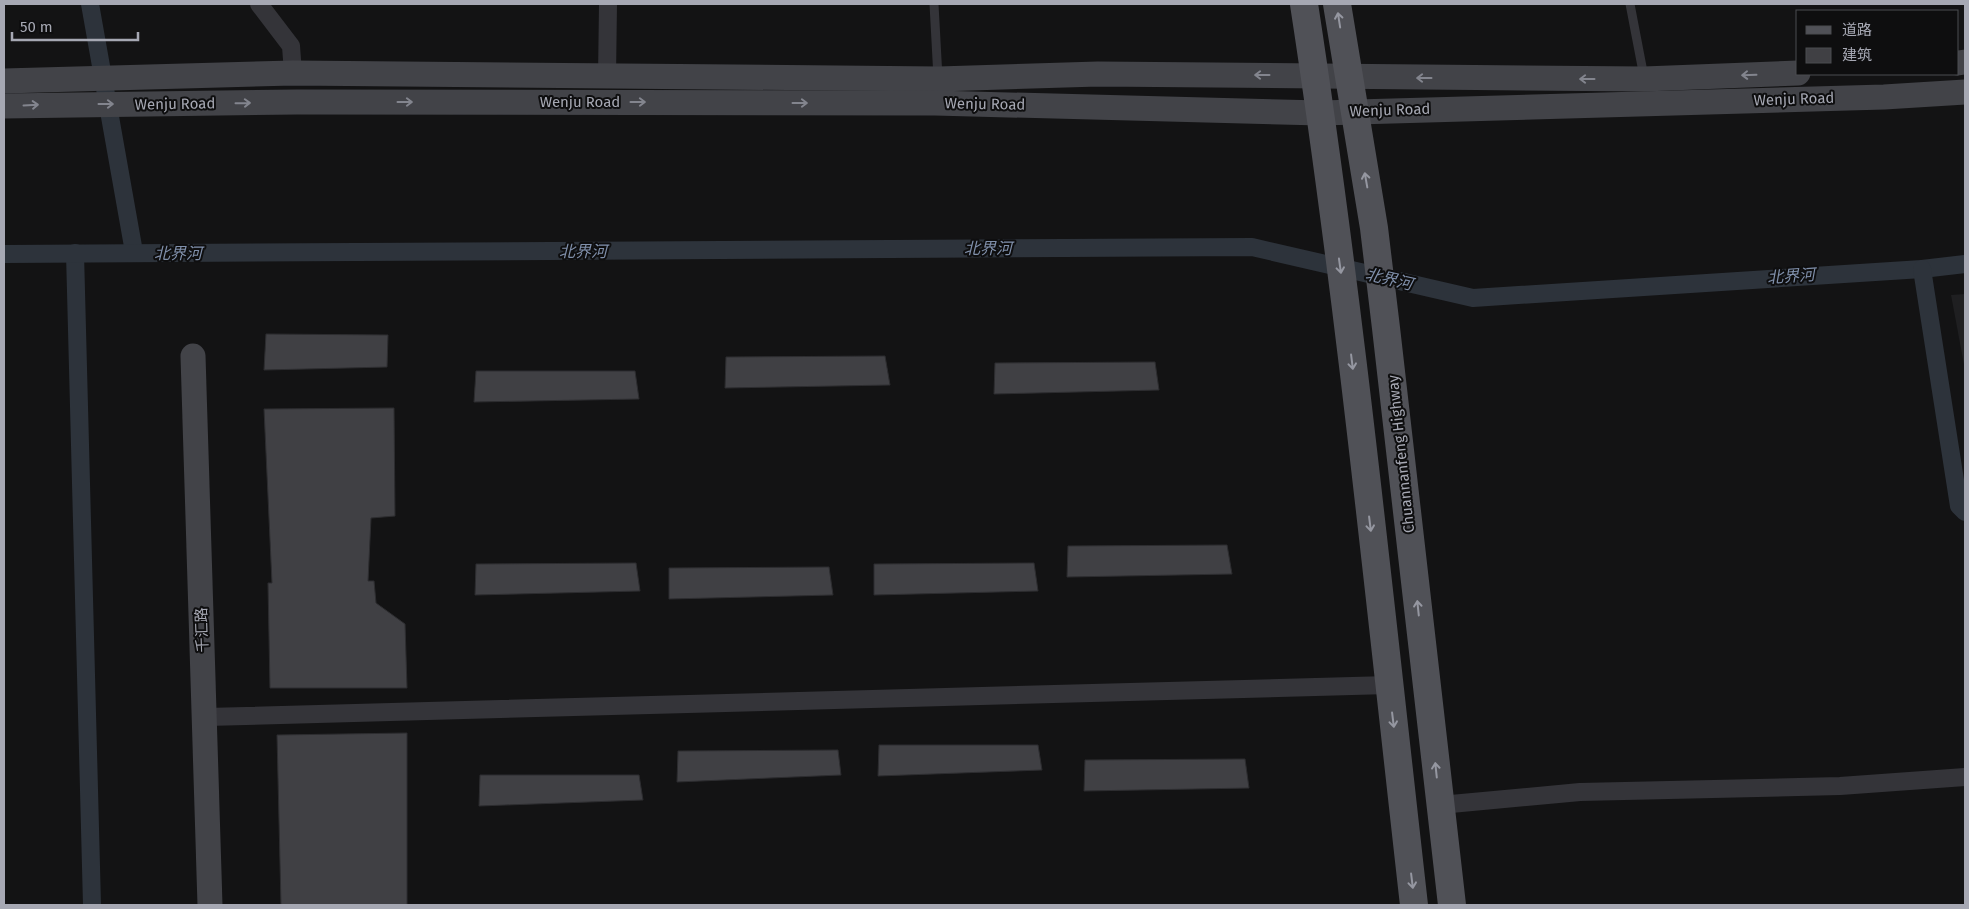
<svg xmlns="http://www.w3.org/2000/svg" width="1969" height="909" font-family="'Fira Sans','Noto Sans SC',sans-serif">
  <rect width="100%" height="100%" fill="#131314"/>
  <path fill="#1f1f21" d="M1965,294V370L1951,295Z"/>
  <g fill="none" stroke-linecap="round" stroke-linejoin="round">
    <g stroke="#2d333b" stroke-width="18">
      <path d="M90,4L134,252"/>
      <path d="M75,253L92,905"/>
      <path d="M4,254L1252,247L1473,298L1922,269L1965,264"/>
      <path d="M1922,269L1959,506L1965,512"/>
    </g>
  </g>
  <g fill="#404044" stroke="#2d2d30">
    <path d="M266,334L388,335L387,367L264,370Z"/>
    <path d="M885,356L890,385L725,388L726,357Z"/>
    <path d="M1155,362L1159,390L994,394L995,363Z"/>
    <path d="M476,371H635L639,399L474,402Z"/>
    <path d="M394,408L395,516L371,518L368,581H374L376,603L405,624L407,688H270L268,583H272L264,409Z"/>
    <path d="M1227,545L1232,574L1067,577L1068,546Z"/>
    <path d="M636,563L640,591L475,595L476,564Z"/>
    <path d="M1034,563L1038,591L874,595V564Z"/>
    <path d="M829,567L833,595L669,599V568Z"/>
    <path d="M407,733V905H281L277,735Z"/>
    <path d="M879,745H1038L1042,770L878,776Z"/>
    <path d="M838,750L841,775L677,782L678,751Z"/>
    <path d="M1245,759L1249,788L1084,791L1085,760Z"/>
    <path d="M480,775H639L643,800L479,806Z"/>
  </g>
  <g fill="none" stroke-linecap="round" stroke-linejoin="round">
    <g stroke="#343439" stroke-width="9">
      <path d="M934,4L938,78"/>
      <path d="M1630,4L1644,77"/>
    </g>
    <g stroke="#343439" stroke-width="18">
      <path d="M259,4L291,46L293,73"/>
      <path d="M607,77L608,4"/>
      <path d="M206,717L1389,685"/>
      <path d="M1440,805L1580,792L1840,786L1965,777"/>
    </g>
    <g stroke="#424348" stroke-width="25">
      <path d="M1958,63L1965,62"/>
      <path d="M4,81L293,73L939,79L1098,74L1644,79L1798,73"/>
      <path d="M4,106L297,102L935,103L1321,113L1884,97L1965,92"/>
      <path d="M193,356L210,905"/>
    </g>
    <g stroke="#505157" stroke-width="28">
      <path d="M1304,4C1350,303 1380,605 1414,905"/>
      <path d="M1337,4L1374,228L1386,328L1452,905"/>
    </g>
  </g>
  <defs><path id="oneway-shaft" d="M-6 0H5M1.5-3L5.5 0L1.5 3" fill="none" stroke-width="1.6" stroke-linecap="round" stroke-linejoin="round" transform="scale(1.25)"/></defs>
  <g stroke="#9597a1">
    <use href="#oneway-shaft" transform="translate(1339 20) rotate(-99)"/>
    <use href="#oneway-shaft" transform="translate(1366 180) rotate(-100)"/>
    <use href="#oneway-shaft" transform="translate(1340 266) rotate(82)"/>
    <use href="#oneway-shaft" transform="translate(1352 362) rotate(83)"/>
    <use href="#oneway-shaft" transform="translate(1370 524) rotate(83)"/>
    <use href="#oneway-shaft" transform="translate(1418 608) rotate(-96)"/>
    <use href="#oneway-shaft" transform="translate(1393 720) rotate(83)"/>
    <use href="#oneway-shaft" transform="translate(1436 770) rotate(-96)"/>
    <use href="#oneway-shaft" transform="translate(1412 881) rotate(83)"/>
  </g>
  <g stroke="#83858e">
    <use href="#oneway-shaft" transform="translate(1262 75) rotate(-180)"/>
    <use href="#oneway-shaft" transform="translate(1749 75) rotate(178)"/>
    <use href="#oneway-shaft" transform="translate(1424 78) rotate(-180)"/>
    <use href="#oneway-shaft" transform="translate(1587 79) rotate(-180)"/>
    <use href="#oneway-shaft" transform="translate(405 102)"/>
    <use href="#oneway-shaft" transform="translate(638 102)"/>
    <use href="#oneway-shaft" transform="translate(243 103) rotate(-1)"/>
    <use href="#oneway-shaft" transform="translate(800 103)"/>
    <use href="#oneway-shaft" transform="translate(106 104)"/>
    <use href="#oneway-shaft" transform="translate(31 105) rotate(-3)"/>
  </g>
  <g text-anchor="middle" dominant-baseline="central" stroke-width="4" stroke-linejoin="round" paint-order="stroke">
    <g font-size="15" fill="#a6a8b3" stroke="#0e0e0f">
      <text transform="translate(1794 99) rotate(-2)">Wenju Road</text>
      <text x="580" y="102">Wenju Road</text>
      <text transform="translate(175 104) rotate(-1)">Wenju Road</text>
      <text transform="translate(985 104) rotate(1)">Wenju Road</text>
      <text transform="translate(1390 110) rotate(-2)">Wenju Road</text>
      <text transform="translate(1401 454) rotate(-96)">Chuannanfeng Highway</text>
      <text transform="translate(202 630) rotate(-92)">千汇路</text>
    </g>
    <g font-size="16" font-style="italic" fill="#8090ab" stroke="#0e0e0f">
      <text x="988" y="248">北界河</text>
      <text x="583" y="251">北界河</text>
      <text x="178" y="253">北界河</text>
      <text transform="translate(1791 276) rotate(-4)">北界河</text>
      <text transform="translate(1389 279) rotate(13)">北界河</text>
    </g>
  </g>
  <rect width="1969" height="909" fill="none" stroke="#a6a8b3" stroke-width="10"/>
  <rect x="1796" y="10" width="162" height="65" fill="#0e0e0f" stroke="#4b4c51"/>
  <rect x="1806" y="26" width="25" height="8" fill="#505157" stroke="#4b4c51"/>
  <text x="1842" y="35" font-size="15" fill="#a6a8b3">道路</text>
  <rect x="1806" y="48" width="25" height="15" fill="#404044" stroke="#4b4c51"/>
  <text x="1842" y="60" font-size="15" fill="#a6a8b3">建筑</text>
  <path d="M12 32v8h126v-8" fill="none" stroke="#a6a8b3" stroke-width="2.5"/>
  <text x="20" y="32" font-size="15" fill="#a6a8b3" stroke="#0e0e0f" stroke-width="4" paint-order="stroke">50 m</text>
</svg>
